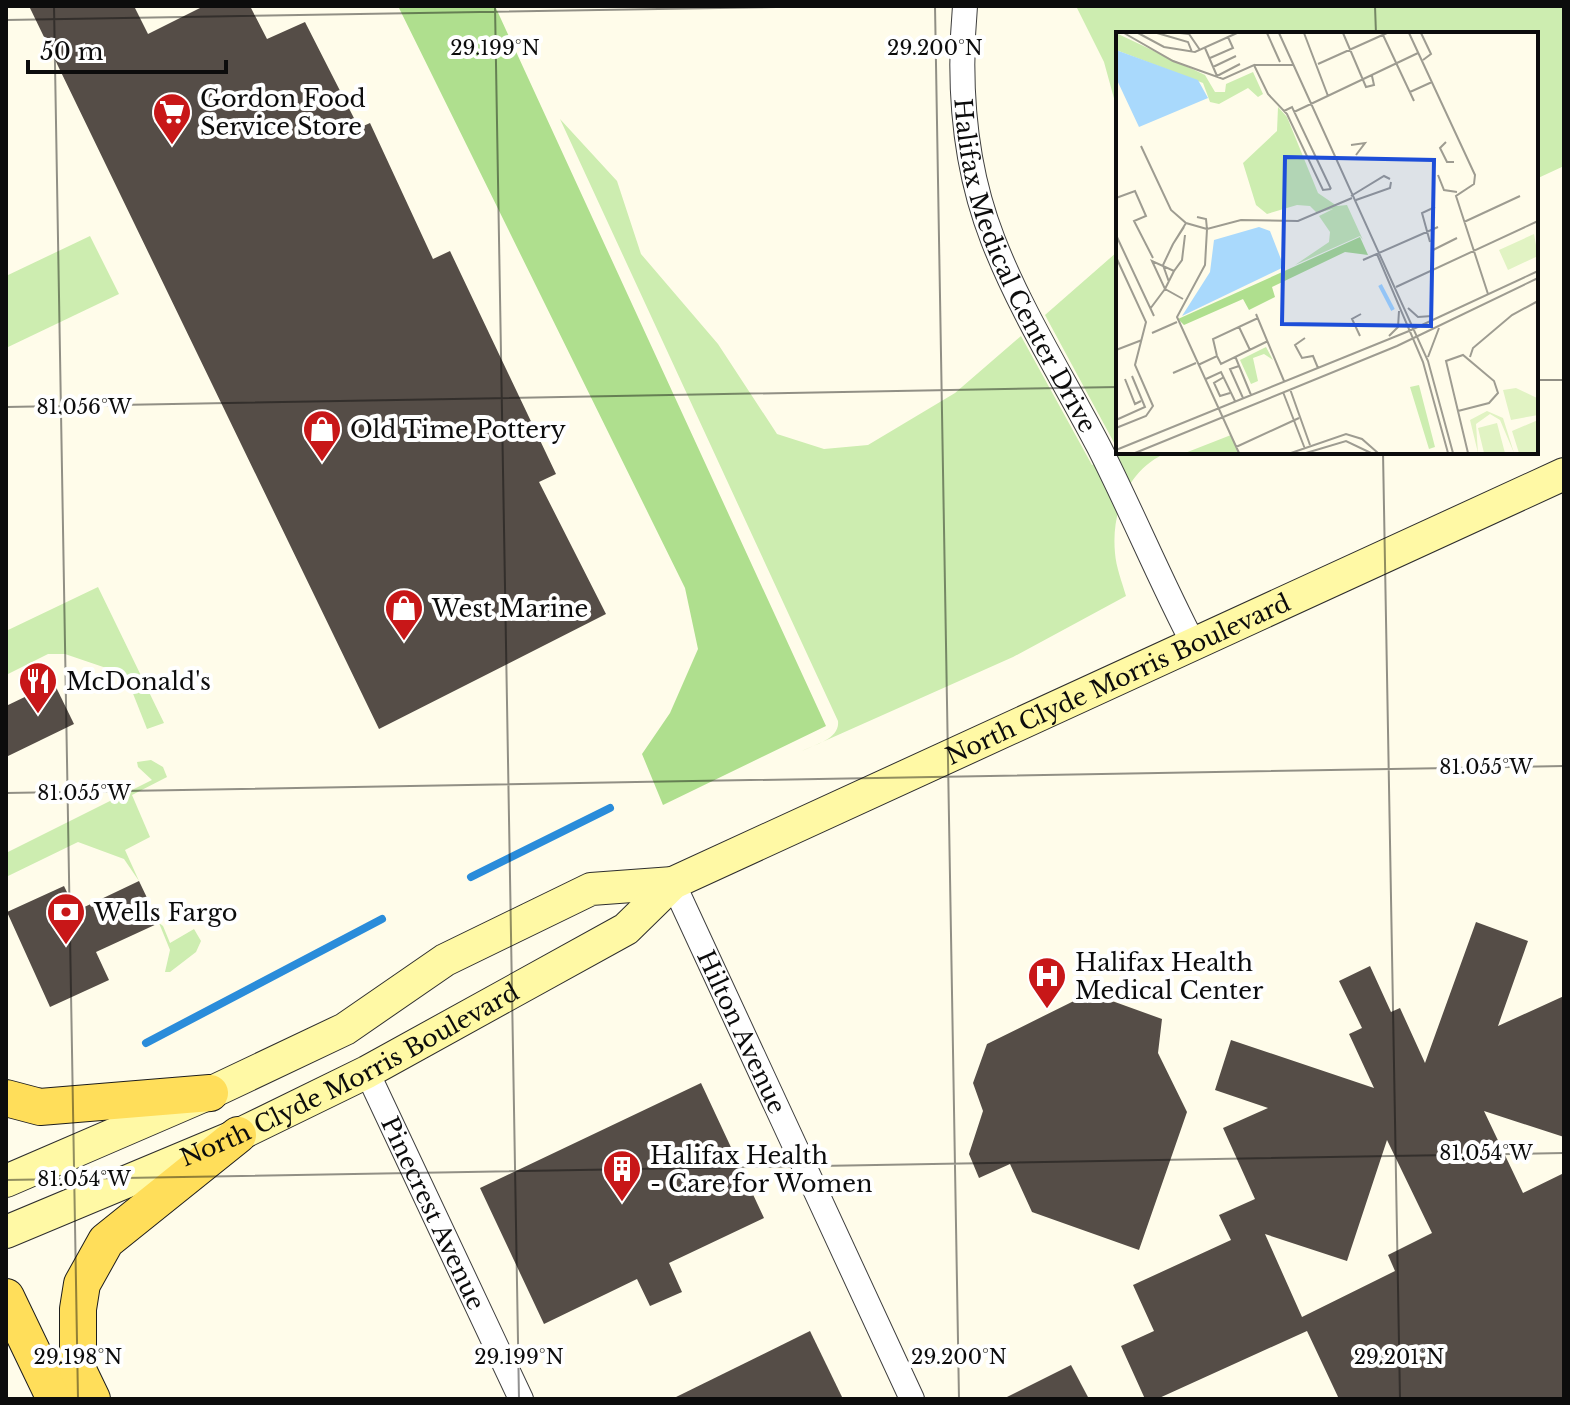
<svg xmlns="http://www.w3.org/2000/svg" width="1570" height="1405" font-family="'Libre Baskerville',serif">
  <rect width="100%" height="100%" fill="#fffcea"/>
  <g fill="#cdedb0">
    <path d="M1076,6H1564V166L1536,179V34H1118V113L1104,62Z"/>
    <path d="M560,119L617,181L641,254L718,344L777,434L824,449L868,445L955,393L1021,336L1092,465L1119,454V452H1168C1128,469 1111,511 1115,553C1116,567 1122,582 1126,596L1013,657L802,751C816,744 840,739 838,721Z"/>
    <path d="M1118,227V450L1045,315L1117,252Z"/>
    <path d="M90,236L119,294L6,348V276Z"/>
    <path d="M98,587L164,723L147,729L130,686L115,671L65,654H48L6,675V631Z"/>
    <path d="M151,760L163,767L167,777L132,795L150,837L125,850L139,881L124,859L78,842L6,877V853L152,780L138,767L137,762Z"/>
    <path d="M159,923L163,926L170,943L194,929L201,941L196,952L170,972H165L170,950Z"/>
  </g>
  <path fill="#afdf8e" d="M398,6H495L826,726L663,805L642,754L670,713L698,649L685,588Z"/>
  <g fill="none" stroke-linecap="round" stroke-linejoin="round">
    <g stroke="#2a8cda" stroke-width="8">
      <path d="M471,877L610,808"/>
      <path d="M146,1043L382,919"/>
    </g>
  </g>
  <g fill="#554d47" fill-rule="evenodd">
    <path d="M29,6H134L148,34L204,6H250L267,39L305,22L359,128L370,123L433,259L450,251L556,474L539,482L606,614L379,729Z"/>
    <path d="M54,683L74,724L6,757V706Z"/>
    <path d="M139,881L159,923L96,952L109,980L50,1007L7,912L64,886L76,911Z"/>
    <path d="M1476,922L1528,941L1498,1026L1564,996V1137L1484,1111L1523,1193L1564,1173V1399H1339L1307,1331L1157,1399H1145L1121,1346L1154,1331L1133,1285L1231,1240L1219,1215L1255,1199L1223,1128L1268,1108L1215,1090L1231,1040L1374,1088L1349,1034L1362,1028L1339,981L1370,966L1391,1012L1400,1008L1425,1063ZM1387,1140L1432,1233L1388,1255L1395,1271L1302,1317L1265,1234L1347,1261Z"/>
    <path d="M1090,993L1162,1019L1158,1053L1187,1112L1139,1250L1032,1212L1010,1164L979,1178L969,1154L983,1111L973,1083L987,1044Z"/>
    <path d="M701,1083L764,1218L669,1263L682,1292L650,1306L637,1279L544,1324L480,1188Z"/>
    <path d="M810,1331L843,1399H672Z"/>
    <path d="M1071,1365L1089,1399H1003Z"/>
  </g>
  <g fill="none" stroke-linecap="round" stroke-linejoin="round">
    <defs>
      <g id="street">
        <path id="s1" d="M965,6C958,85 964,166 993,240C1021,312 1063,378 1099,447C1132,512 1160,580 1194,645"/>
        <path id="s2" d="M673,883L912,1399"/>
        <path id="s3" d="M367,1072L521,1399"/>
      </g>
      <g id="secondary">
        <path d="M6,1181L210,1093L345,1029L445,960L591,889L673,883"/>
        <path id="s4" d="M6,1232L238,1135L367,1072L626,929L673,883L1564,474"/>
      </g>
      <g id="primary">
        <path d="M6,1098L40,1107L210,1093"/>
        <path d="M6,1297L55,1399"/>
        <path d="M92,1399L78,1370V1309L82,1284L106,1241L238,1135"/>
      </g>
    </defs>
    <use href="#street" stroke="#3f3f3f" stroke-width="26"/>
    <use href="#secondary" stroke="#2e2e2e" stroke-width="34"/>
    <use href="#primary" stroke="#1d1d1d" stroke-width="38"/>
    <use href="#street" stroke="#fff" stroke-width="24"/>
    <use href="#secondary" stroke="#fff9a5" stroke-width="32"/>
    <use href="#primary" stroke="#ffde5a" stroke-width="36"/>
  </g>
  <path fill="none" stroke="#0c0c0c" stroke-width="2" stroke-opacity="0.45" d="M54,6L78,1399M495,6L519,1399M935,6L959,1399M1375,6L1376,34M6,20L834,6M1536,380H1564M6,407L1118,387M1383,452L1400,1399M6,793L1564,766M6,1180L1564,1153"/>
  <defs>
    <symbol id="supermarket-pin" viewBox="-11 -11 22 30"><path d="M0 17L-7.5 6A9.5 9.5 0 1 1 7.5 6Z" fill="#c81718" stroke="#fff"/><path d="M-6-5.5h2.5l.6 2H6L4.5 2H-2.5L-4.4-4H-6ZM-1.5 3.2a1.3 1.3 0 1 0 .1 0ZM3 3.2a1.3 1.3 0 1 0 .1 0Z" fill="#fff"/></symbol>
    <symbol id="shop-pin" viewBox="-11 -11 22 30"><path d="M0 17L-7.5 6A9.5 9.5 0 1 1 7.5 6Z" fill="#c81718" stroke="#fff"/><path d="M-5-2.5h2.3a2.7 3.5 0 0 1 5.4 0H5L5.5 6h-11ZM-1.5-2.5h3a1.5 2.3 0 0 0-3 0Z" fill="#fff"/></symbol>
    <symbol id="restaurant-pin" viewBox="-11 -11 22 30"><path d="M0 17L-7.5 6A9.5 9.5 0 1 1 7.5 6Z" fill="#c81718" stroke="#fff"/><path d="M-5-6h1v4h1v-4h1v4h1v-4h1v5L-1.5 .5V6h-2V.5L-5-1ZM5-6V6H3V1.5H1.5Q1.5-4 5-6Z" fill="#fff"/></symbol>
    <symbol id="bank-pin" viewBox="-11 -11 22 30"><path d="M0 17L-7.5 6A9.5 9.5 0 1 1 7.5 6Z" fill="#c81718" stroke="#fff"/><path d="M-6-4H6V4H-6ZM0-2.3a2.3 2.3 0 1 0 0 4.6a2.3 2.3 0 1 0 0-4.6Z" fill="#fff"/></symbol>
    <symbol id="hospital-pin" viewBox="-11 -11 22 30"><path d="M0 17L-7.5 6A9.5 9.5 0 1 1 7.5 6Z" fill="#c81718" stroke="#fff"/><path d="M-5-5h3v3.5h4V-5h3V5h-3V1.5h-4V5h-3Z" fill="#fff"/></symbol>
    <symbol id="building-pin" viewBox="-11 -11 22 30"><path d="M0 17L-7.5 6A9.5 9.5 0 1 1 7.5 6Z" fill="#c81718" stroke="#fff"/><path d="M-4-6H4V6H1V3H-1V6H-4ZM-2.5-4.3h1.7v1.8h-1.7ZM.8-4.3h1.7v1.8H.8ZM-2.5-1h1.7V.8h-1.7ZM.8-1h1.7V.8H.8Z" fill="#fff"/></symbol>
  </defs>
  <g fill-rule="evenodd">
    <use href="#supermarket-pin" x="150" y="90" width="44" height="60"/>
    <use href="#shop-pin" x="300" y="407" width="44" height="60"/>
    <use href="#shop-pin" x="382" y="586" width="44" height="60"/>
    <use href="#restaurant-pin" x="16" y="659" width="44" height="60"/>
    <use href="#bank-pin" x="44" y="890" width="44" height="60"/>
    <use href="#hospital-pin" x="1025" y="954" width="44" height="60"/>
    <use href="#building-pin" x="600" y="1147" width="44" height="60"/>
  </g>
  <g text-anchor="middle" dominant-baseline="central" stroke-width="8" stroke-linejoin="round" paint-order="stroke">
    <g font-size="24" fill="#0c0c0c" stroke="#fff" text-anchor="start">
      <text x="200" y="98">Gordon Food<tspan x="200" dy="28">Service Store</tspan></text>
      <text x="350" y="429">Old Time Pottery</text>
      <text x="432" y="608">West Marine</text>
      <text x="66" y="681">McDonald's</text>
      <text x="94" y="912">Wells Fargo</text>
      <text x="1075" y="962">Halifax Health<tspan x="1075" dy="28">Medical Center</tspan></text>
      <text x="650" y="1155">Halifax Health<tspan x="650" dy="28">- Care for Women</tspan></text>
    </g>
    <g font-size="24" fill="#0c0c0c" stroke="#fff">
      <text stroke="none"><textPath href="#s1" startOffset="272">Halifax Medical Center Drive</textPath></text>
      <text stroke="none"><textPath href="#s4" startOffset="1246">North Clyde Morris Boulevard</textPath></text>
      <text stroke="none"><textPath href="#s2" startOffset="164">Hilton Avenue</textPath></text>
      <text stroke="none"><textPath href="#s4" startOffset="378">North Clyde Morris Boulevard</textPath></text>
      <text stroke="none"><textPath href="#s3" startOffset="156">Pinecrest Avenue</textPath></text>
    </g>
  </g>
  <g transform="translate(1116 32)">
    <rect width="422" height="422" fill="#fffcea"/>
    <path d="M0,1L89,43L99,60H109L110,52L137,40L147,62L142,65L132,56L103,72L94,70L87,51L0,18ZM162,75L171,85L202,161L221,174L231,173L247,208L244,204L179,233L213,210L214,200L203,184L217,177L201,181L194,174L181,173L151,182L140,173L127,131L161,99ZM150,315L157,328L148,322L137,326L142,349L135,352L124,328ZM303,353L319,415L313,417L294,355ZM115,403L123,421H69Z" fill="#cdedb0"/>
    <path d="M244,205L252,223L229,220L156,255L159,265L133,278L127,267L68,293L62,287Z" fill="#afdf8e"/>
    <path d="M418,202L422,224L392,238L383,218ZM400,356L421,366L422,383L395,388L387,358ZM371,379L387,386L398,421L384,388L374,382L360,392L362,421L354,388ZM422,388V421H403L396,399ZM381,391L389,421H368L362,396Z" fill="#e1f3c3"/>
    <path d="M0,18L82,48L92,66L23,95L0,46ZM143,195L154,199L168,235L66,284L94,240L98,208Z" fill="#a9d9fc"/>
    <path fill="none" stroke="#a9d9fc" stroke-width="4" d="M264,253L277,278"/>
    <path fill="none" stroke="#9e9c91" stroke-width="2" d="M8,1L57,29L107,47L138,33L152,62L171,82L207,158L215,157M22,1L48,15L79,20L121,1M41,1L72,10L76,20M64,1L73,2L84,18M151,1L164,30M163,1L312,329L337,421M188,1L212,64M227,1L250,55L258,53L256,44M293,1L359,143L358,152L340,164L372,262M305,1L315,22L307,28M267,3L298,69M89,16L101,44L124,32M94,26L117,16L112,5M202,32L271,1M138,33H178M97,35L120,24M294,60L316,50M168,79L176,75L215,157M178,80L302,21M330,110L324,116L331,130H338M235,113L249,111L240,123M25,114L55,178L70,191L91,197L89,233L61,285L123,421M322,143L328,158L341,160M235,164L268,144L274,147M0,166L19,159L30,184L18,189L37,226M240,168L274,156L275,150M81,185L90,187L91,197L125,188L182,189L236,166M348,190L404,164M68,195L57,212L70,191M0,203L38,284M314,210L306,181L319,175M317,218L341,206M261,222L307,330L332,421M0,225L30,290L19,333L37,374L30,384L0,396M247,228L322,195M58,239L49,257L36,229L58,239L66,228L69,203M53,250L47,233L57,212M280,255L422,189M292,276L302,285L316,284M34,277L49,257L67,267M140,282L168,349M123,295L134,318M36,301L61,290M244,304L236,287L245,282M273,304L282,295L283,279M189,306L179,313L186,326L197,324L202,336M0,318L26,308M101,324L97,307L142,286M119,324L135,363M312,325L323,296M354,325L357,316L396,283L422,269M82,333L101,324L105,332L152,309M123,334L114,337L127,366M57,341L80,331M108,345L98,351L104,364L114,361M9,347L19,372L25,369M90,347L105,340L119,369M174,357L194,413M167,360L189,417M342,379L373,371L382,361L378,349L347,323L330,329L352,421M0,388L29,375L16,344M120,415L183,386M0,418L293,299L422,239M19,421L281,314L422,246M175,421L230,402L246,407L262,421M190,421L230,409L255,421"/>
    <path fill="#1d4ed8" fill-opacity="0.15" stroke="#1d4ed8" stroke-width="4" d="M169,125L318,128L315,294L166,292Z"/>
    <rect width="422" height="422" fill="none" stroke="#0c0c0c" stroke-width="4"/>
  </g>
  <g font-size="20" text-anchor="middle" fill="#0c0c0c" stroke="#fff" stroke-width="8" stroke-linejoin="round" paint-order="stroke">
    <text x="495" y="55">29.199°N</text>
    <text x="935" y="55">29.200°N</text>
    <text x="84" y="414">81.056°W</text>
    <text x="1486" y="774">81.055°W</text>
    <text x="84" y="800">81.055°W</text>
    <text x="1486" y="1160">81.054°W</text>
    <text x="84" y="1186">81.054°W</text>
    <text x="78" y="1364">29.198°N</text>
    <text x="519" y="1364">29.199°N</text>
    <text x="959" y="1364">29.200°N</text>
    <text x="1399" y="1364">29.201°N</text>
  </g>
  <rect width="1570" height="1405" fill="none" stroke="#0c0c0c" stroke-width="16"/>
  <path d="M28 60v12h198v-12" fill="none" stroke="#0c0c0c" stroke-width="4"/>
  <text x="40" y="60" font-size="24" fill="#0c0c0c" stroke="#ffffff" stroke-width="6" paint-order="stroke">50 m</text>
</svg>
